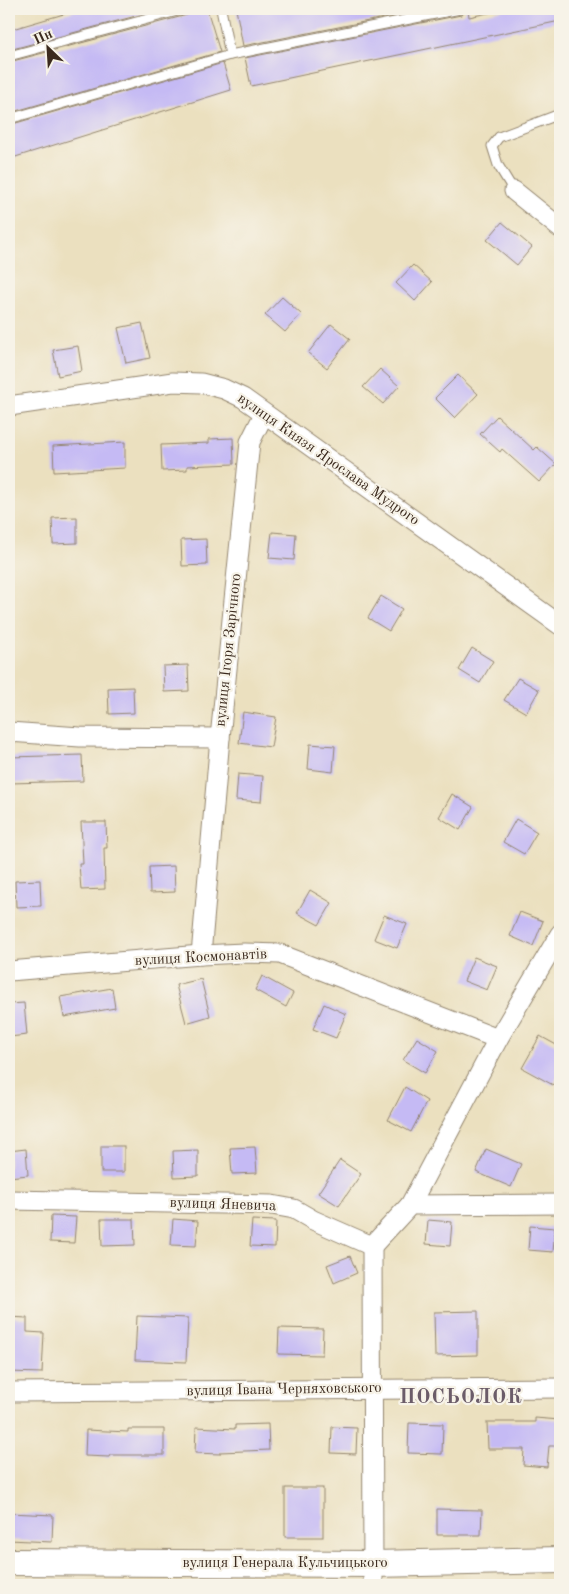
<svg xmlns="http://www.w3.org/2000/svg" width="569" height="1594" font-family="'Old Standard TT',serif">
  <rect width="100%" height="100%" fill="#f7f3e8"/>
  <filter id="ink" filterUnits="userSpaceOnUse"><feTurbulence type="fractalNoise" baseFrequency=".02" numOctaves="2"/><feDisplacementMap in="SourceGraphic" scale="10" xChannelSelector="R" yChannelSelector="G"/><feConvolveMatrix kernelMatrix="1 2 1 2 8 2 1 2 1" color-interpolation-filters="sRGB"/></filter>
  <filter id="wash" filterUnits="userSpaceOnUse"><feTurbulence type="fractalNoise" baseFrequency=".0096" numOctaves="4" result="noise"/><feDisplacementMap in="SourceGraphic" scale="20" xChannelSelector="R" yChannelSelector="G"/><feGaussianBlur stdDeviation="1.12" result="paint"/><feColorMatrix in="noise" values="0 0 0 0 0 0 0 0 0 0 0 0 0 0 0 0 0 1.4 0 .05"/><feComposite in="paint" operator="in"/></filter>
  <g filter="url(#wash)">
    <rect width="100%" height="100%" fill="#ebe0bf"/>
    <g id="blocks">
      <g fill="#c5baf4">
        <path d="M81,9H162L9,50V30Z"/>
        <path d="M191,9H207L220,52L9,113V62L187,15L190,13Z"/>
        <path d="M236,9H429L243,46Z"/>
        <path d="M466,9H468L469,17L507,9H560V21L251,86L245,58L461,15L464,13Z"/>
        <path d="M223,63L231,90L9,159V125Z"/>
        <path d="M502,222L532,247L517,265L487,240Z"/>
        <path d="M413,265L432,282L415,301L396,283Z"/>
        <path d="M282,297L301,314L285,332L265,315Z"/>
        <path d="M142,323L150,358L126,363L118,328Z"/>
        <path d="M331,324L350,339L327,368L308,353Z"/>
        <path d="M78,346L82,371L58,376L53,350Z"/>
        <path d="M380,369L399,386L383,404L363,387Z"/>
        <path d="M458,375L478,394L455,418L435,398Z"/>
        <path d="M497,416L534,450L537,447L556,464L539,482L502,449L500,452L480,434Z"/>
        <path d="M233,438L234,464L187,466V470L162,471L161,445L209,443V439Z"/>
        <path d="M125,442V468L54,472L53,446Z"/>
        <path d="M77,517V543L53,544L52,518Z"/>
        <path d="M272,532L296,534L294,560L269,558Z"/>
        <path d="M206,539L207,565L182,566L181,540Z"/>
        <path d="M381,596L402,609L389,631L368,618Z"/>
        <path d="M472,648L493,661L480,683L459,670Z"/>
        <path d="M188,665L189,691L164,692L163,666Z"/>
        <path d="M518,678L539,690L526,713L504,700Z"/>
        <path d="M133,687L134,713L109,714L108,688Z"/>
        <path d="M243,712L276,717L271,747L239,743Z"/>
        <path d="M310,744L335,746L333,772L308,769Z"/>
        <path d="M82,755L83,781L10,783L9,757Z"/>
        <path d="M238,774L263,776L261,802L236,800Z"/>
        <path d="M452,794L473,807L460,830L439,817Z"/>
        <path d="M516,819L537,832L524,854L503,842Z"/>
        <path d="M81,822H106L107,848H104L105,889L81,890L79,864H83Z"/>
        <path d="M174,866L175,892L150,893L149,867Z"/>
        <path d="M40,880L41,906L16,907L15,881Z"/>
        <path d="M310,890L332,903L319,925L297,913Z"/>
        <path d="M520,912L543,921L533,946L510,936Z"/>
        <path d="M384,915L407,924L397,948L374,939Z"/>
        <path d="M474,957L497,966L487,990L464,981Z"/>
        <path d="M262,976L293,993L286,1007L255,990Z"/>
        <path d="M201,979L210,1016L186,1023L176,985Z"/>
        <path d="M112,988L115,1008L64,1017L60,997Z"/>
        <path d="M24,1003L27,1035L9,1037V1004Z"/>
        <path d="M324,1004L346,1014L336,1038L313,1029Z"/>
        <path d="M540,1036L560,1047V1072L553,1085L522,1068Z"/>
        <path d="M417,1038L438,1051L425,1073L403,1060Z"/>
        <path d="M405,1087L427,1101L411,1132L388,1120Z"/>
        <rect x="101" y="1146" width="23" height="26"/>
        <path d="M255,1147L257,1173L232,1174L230,1148Z"/>
        <path d="M26,1149L28,1175L9,1177V1151Z"/>
        <path d="M486,1149L521,1164L511,1187L476,1172Z"/>
        <path d="M198,1150V1176L174,1177L173,1151Z"/>
        <path d="M340,1160L361,1174L339,1206L318,1193Z"/>
        <path d="M51,1216L76,1217L74,1243L50,1242Z"/>
        <path d="M101,1219H134L135,1245L102,1246Z"/>
        <path d="M173,1219L198,1221L196,1246L171,1245Z"/>
        <path d="M252,1220L276,1221L275,1247L250,1246Z"/>
        <path d="M428,1220L452,1222L450,1246L426,1244Z"/>
        <path d="M530,1226L555,1228L553,1252L528,1250Z"/>
        <path d="M350,1256L357,1273L334,1283L327,1265Z"/>
        <path d="M478,1311V1355L435,1356L434,1312Z"/>
        <path d="M137,1316L188,1318L186,1362L135,1360Z"/>
        <path d="M9,1317L27,1318V1332L44,1333L42,1373L9,1372Z"/>
        <path d="M279,1328L323,1329L322,1355L278,1354Z"/>
        <path d="M535,1418L560,1420V1446H549L547,1467L523,1465L524,1449H488L487,1422H535Z"/>
        <path d="M409,1423L443,1424L442,1454L408,1453Z"/>
        <path d="M268,1424L269,1450L220,1452V1454L195,1453L196,1427L235,1429V1425Z"/>
        <path d="M332,1427L357,1428L356,1454L331,1453Z"/>
        <path d="M128,1429H164V1455H110L109,1457L85,1456L86,1430L128,1432Z"/>
        <rect x="285" y="1488" width="38" height="49"/>
        <path d="M437,1509L482,1510L481,1535H437Z"/>
        <path d="M9,1513L53,1515L52,1542L9,1540Z"/>
      </g>
    </g>
  </g>
  <g filter="url(#ink)">
    <use href="#blocks" fill-opacity="0" stroke="#93856e" stroke-width="1"/>
    <g fill="none" stroke-linecap="round" stroke-linejoin="round">
      <defs>
        <g id="lane">
          <path d="M221,9L230,55"/>
          <path d="M9,56L185,9"/>
          <path d="M9,119L230,55L460,9"/>
          <path d="M514,191L498,165L492,146L499,137L560,114"/>
        </g>
        <g id="street">
          <path d="M514,191L560,228"/>
          <path d="M9,406L173,382L201,383L224,389L243,398L560,625"/>
          <path d="M9,732L80,737L220,738L250,442L264,414"/>
          <path d="M201,955L220,738"/>
          <path d="M9,971L201,955L244,953L280,954L498,1039"/>
          <path d="M9,1200L272,1205L294,1209L313,1220L372,1246L410,1205L560,1204"/>
          <path d="M410,1205L498,1039L560,934"/>
          <path d="M372,1246L373,1585"/>
          <path d="M9,1392L560,1388"/>
        </g>
        <path id="secondary" d="M9,1562L373,1564L560,1560"/>
      </defs>
      <use href="#lane" stroke="#93856e" stroke-width="11"/>
      <use href="#street" stroke="#93856e" stroke-width="21"/>
      <use href="#secondary" stroke="#93856e" stroke-width="28"/>
      <use href="#lane" stroke="#fff" stroke-width="9"/>
      <use href="#street" stroke="#fff" stroke-width="19"/>
      <use href="#secondary" stroke="#fff" stroke-width="26"/>
    </g>
  </g>
  <g text-anchor="middle" dominant-baseline="central" stroke-width="4.5" stroke-linejoin="round" paint-order="stroke">
    <g font-size="15" fill="#3b2a1e" stroke="#f7f3e8">
      <text transform="translate(328 460) rotate(35)">вулиця Князя Ярослава Мудрого</text>
      <text transform="translate(229 650) rotate(-84)">вулиця Ігоря Зарічного</text>
      <text transform="translate(201 958) rotate(-3)">вулиця Космонавтів</text>
      <text transform="translate(223 1205) rotate(2)">вулиця Яневича</text>
      <text transform="translate(284 1390) rotate(-1)">вулиця Івана Черняховського</text>
      <text x="285" y="1563">вулиця Генерала Кульчицького</text>
    </g>
    <g font-size="20" font-weight="bold" letter-spacing="1" fill="#6b5c69" stroke="#f7f3e8">
      <text x="461" y="1398">ПОСЬОЛОК</text>
    </g>
  </g>
  <rect width="569" height="1594" fill="none" stroke="#f7f3e8" stroke-width="30"/>
  <g transform="translate(48 48) rotate(335)" stroke="#f7f3e8" stroke-width="4" paint-order="stroke">
  <path d="M0-4L9 19L0 12L-9 19Z" fill="#3b2a1e"/>
  <text y="-8" font-size="14" font-weight="bold" text-anchor="middle" fill="#3b2a1e">Пн</text>
  </g>
</svg>
